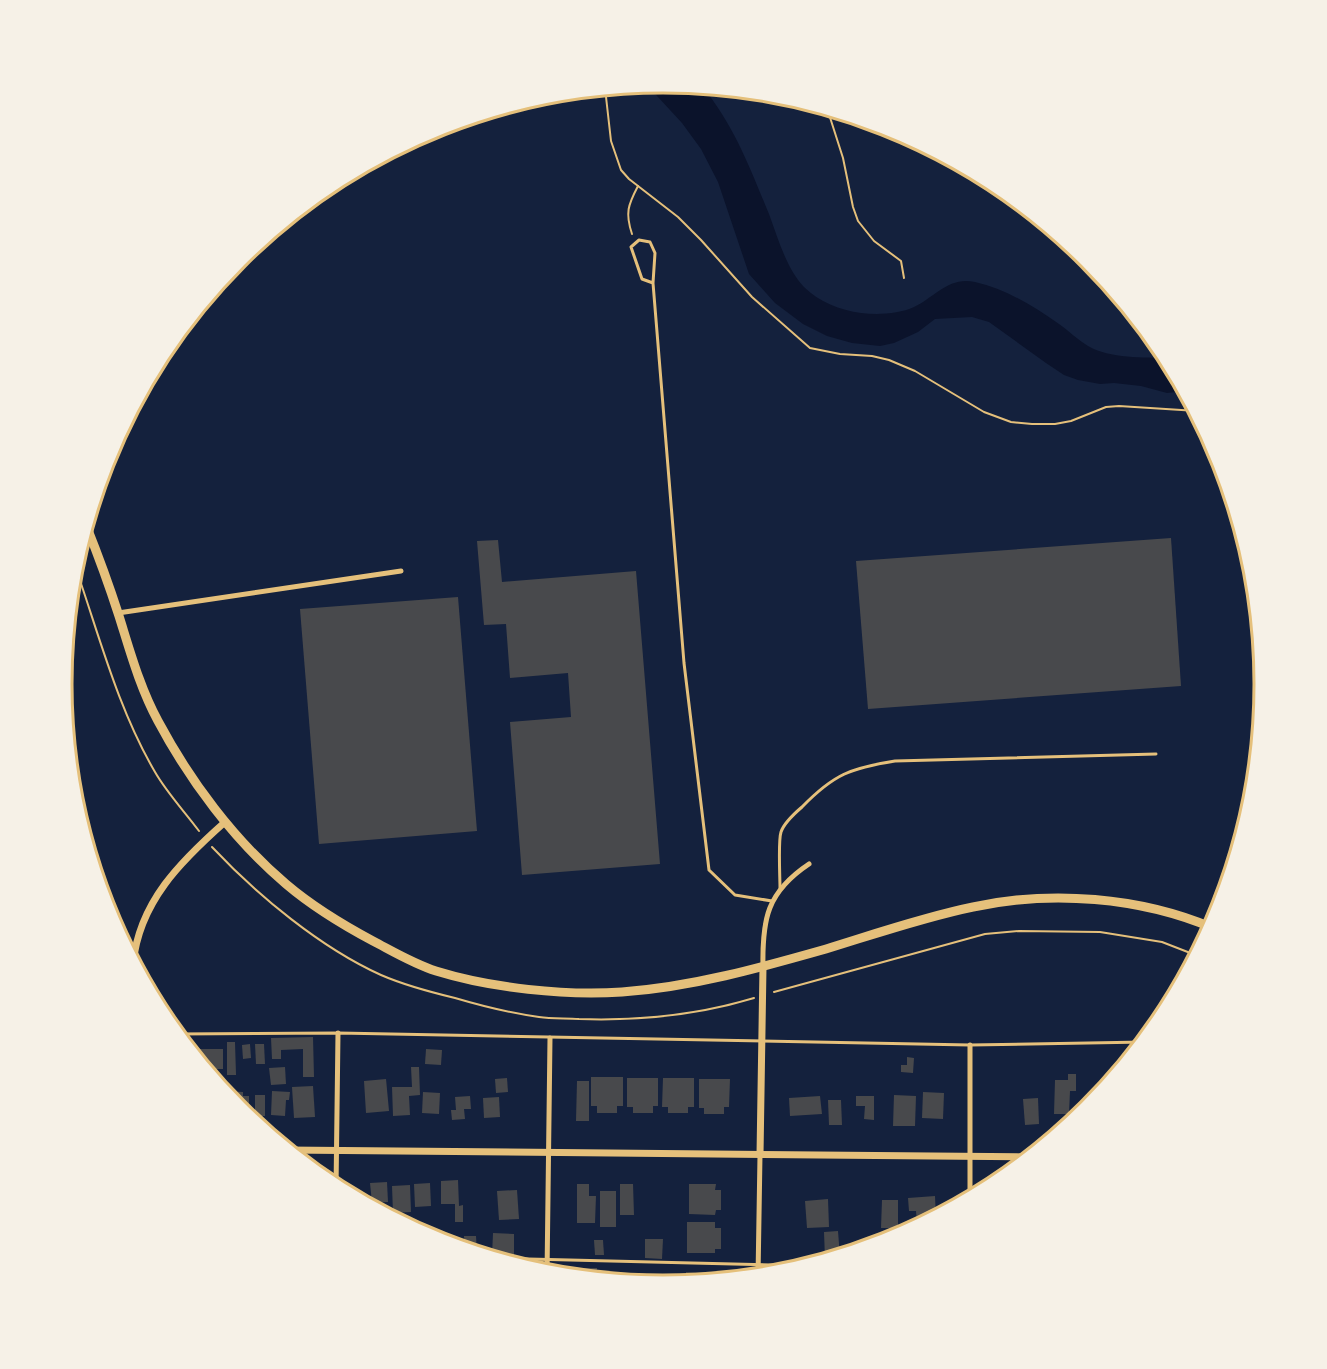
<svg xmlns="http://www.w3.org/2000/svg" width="1327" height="1369" font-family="'Roboto Condensed',sans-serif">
  <rect width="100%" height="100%" fill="#14213d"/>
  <path fill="#0b132b" d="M664,83L702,86C735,127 749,166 769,214C778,238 786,268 804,287C819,302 840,310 861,313C878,315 899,314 914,307C935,297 949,276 975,282C1006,289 1033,306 1059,324C1069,331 1078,340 1088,346C1110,359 1144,357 1168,358L1186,391L1167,393L1141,386L1114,383L1100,384L1078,380L1064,375L1046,363L989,322L972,317L935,319L918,332L894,343L880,346L852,343L827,336L803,324L775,303L749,274L718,182L701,149L682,123L646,84Z"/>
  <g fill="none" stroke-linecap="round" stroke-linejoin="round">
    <g stroke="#0b132b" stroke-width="4">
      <path d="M1225,889L1229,883"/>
      <path d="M1189,973L1191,965"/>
    </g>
  </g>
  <g fill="#48494c">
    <path d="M1171,538L1181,686L868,709L856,561Z"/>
    <path d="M498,540L502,582L636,571L660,864L522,875L510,722L571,717L568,673L510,678L506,624L484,625L477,541Z"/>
    <path d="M458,597L477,831L319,844L300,609Z"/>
    <path d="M313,1037L314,1077H303V1049L281,1050V1059H272L271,1038Z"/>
    <path d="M227,1042H235L236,1075H227Z"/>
    <path d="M250,1044L251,1058L243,1059L242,1045Z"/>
    <path d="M255,1044H264L265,1064H256Z"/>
    <path d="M197,1049H223V1069H204L197,1060Z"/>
    <path d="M426,1049L442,1050L441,1065L425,1064Z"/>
    <path d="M907,1057L914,1058L913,1073L901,1072V1065H907Z"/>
    <path d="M285,1067L286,1084L271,1085L269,1068Z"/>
    <path d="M411,1067H419L420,1095L409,1096L410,1115L393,1116L392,1087H412Z"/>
    <path d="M1068,1074H1076V1091H1070L1069,1114H1054L1055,1080H1068Z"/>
    <path d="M591,1077H623V1106H617V1113H597V1106H591Z"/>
    <path d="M507,1078L508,1092L496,1093L495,1079Z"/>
    <path d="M627,1078H658V1106H653V1113H633V1107H627Z"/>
    <path d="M663,1078H694V1107H688V1113H668V1107H662Z"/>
    <path d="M386,1079L389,1111L366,1113L364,1081Z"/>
    <path d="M699,1079H730L729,1107H724V1114H704V1108H699Z"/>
    <path d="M577,1081H589V1121H576Z"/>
    <path d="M313,1086L315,1117L294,1118L292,1087Z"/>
    <path d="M225,1091L243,1092V1096H249V1114H243L238,1110L225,1094Z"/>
    <path d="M272,1091L290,1092L289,1100H286L285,1116L271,1115Z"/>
    <path d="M423,1092L440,1093L439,1114L422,1113Z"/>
    <path d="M923,1092L944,1093L943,1119L922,1118Z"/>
    <rect x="255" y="1095" width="10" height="21"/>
    <path d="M894,1095L916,1096L915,1126H893Z"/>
    <path d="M470,1096L471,1109H464L465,1119L452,1120L451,1110H456L455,1097Z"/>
    <path d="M820,1096L822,1114L790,1116L789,1098Z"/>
    <path d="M856,1096H874V1120L864,1119L865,1106H856Z"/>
    <path d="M499,1097L500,1117L484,1118L483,1098Z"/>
    <path d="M1038,1098L1039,1124L1025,1125L1023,1099Z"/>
    <path d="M828,1100H841L842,1125H829Z"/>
    <path d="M458,1180L459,1206L463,1205V1222H455V1204H441V1181Z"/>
    <path d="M387,1182L388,1202L372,1203L370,1183Z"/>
    <path d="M430,1183L431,1206L415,1207L414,1184Z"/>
    <path d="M577,1184H589V1196H596L595,1223H577Z"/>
    <path d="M620,1184H633L634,1215H620Z"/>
    <path d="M689,1184H716L715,1190H721V1210H716L715,1215L689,1214Z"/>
    <path d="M410,1185L411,1212L393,1213L392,1186Z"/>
    <path d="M517,1190L519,1219L499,1220L497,1191Z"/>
    <rect x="600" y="1191" width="16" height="36"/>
    <path d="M935,1196L936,1218L926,1223L917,1224L916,1211H909L908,1198Z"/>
    <path d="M828,1199L829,1227L807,1228L805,1201Z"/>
    <path d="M882,1200H898V1228H881Z"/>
    <path d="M687,1222H715V1228H721V1249H715V1253H687Z"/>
    <path d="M421,1229H436L435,1241L421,1234Z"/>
    <path d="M838,1231L840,1257L825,1259L824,1232Z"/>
    <path d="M886,1231L899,1232L898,1239L891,1241H885Z"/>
    <path d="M493,1233L514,1234V1257L492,1256Z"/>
    <path d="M464,1236H476L477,1251L465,1250Z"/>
    <path d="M645,1239H663L662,1259L645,1258Z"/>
    <path d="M594,1240H603L604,1255H595Z"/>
    <path d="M571,1268H597V1280L572,1277Z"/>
    <path d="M686,1272H715V1279H723V1281L686,1284Z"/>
  </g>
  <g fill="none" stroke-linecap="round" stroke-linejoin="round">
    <g stroke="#e5c07b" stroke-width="2">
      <path d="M605,88L611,141L621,170L629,179L678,217L701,240L752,297L810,348L840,354L872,356L889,360L915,371L984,412L1011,422L1032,424H1055L1071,421L1106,407L1119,406L1197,411"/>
      <path d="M827,108L843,158L853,207L858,221L874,241L901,261L904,278"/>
      <path d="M632,234C625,213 628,205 638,186"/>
      <path d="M74,563C99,634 117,707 155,772C167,793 185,812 199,831"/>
      <path d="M212,847C257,895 321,948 381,975C404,985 430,992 455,998C482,1006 510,1013 539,1017C552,1019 566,1018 579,1019C638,1021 698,1015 754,998"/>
      <path d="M774,992L985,934L1019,931L1100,932L1162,942L1198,956"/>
    </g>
    <g stroke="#e5c07b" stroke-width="3">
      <path d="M653,283L642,279L631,247L639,240L650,242L655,253L653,283L684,663L709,870L735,895L772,901"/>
      <path d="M780,888C780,877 778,841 781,832C784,823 795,813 802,807C834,774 851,768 895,761L1156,754"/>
      <path d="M175,1034L338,1033L970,1045L1145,1042"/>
      <path d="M489,1258L810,1266"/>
    </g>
    <g stroke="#e5c07b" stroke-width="5">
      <path d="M118,613L401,571"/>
      <path d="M763,967C762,919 767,892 809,864"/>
      <path d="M336,1189L338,1033"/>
      <path d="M970,1200V1045"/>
      <path d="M547,1275L550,1038"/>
      <path d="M758,1277L760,1155"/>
    </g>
    <g stroke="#e5c07b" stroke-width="7">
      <path d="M133,964C139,902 181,861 225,822"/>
      <path d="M286,1150L1032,1157"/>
      <path d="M760,1155L763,967"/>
    </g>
    <path stroke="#e5c07b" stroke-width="9" d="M86,525C98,555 109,585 119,616C130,651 140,688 158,721C190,781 234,840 286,884C313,907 343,925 373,941C394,952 414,964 436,971C491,988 565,996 622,992C692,987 759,968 826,949C875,934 924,917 973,907C1051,890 1140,897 1213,928"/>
  </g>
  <path d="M0 0H1327V1369H0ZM72 684a591 591 0 1 1 1182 0a591 591 0 1 1-1182 0Z" fill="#f6f1e7" fill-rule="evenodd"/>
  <path fill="none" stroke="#e5c07b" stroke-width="3" d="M72 684a591 591 0 1 1 1182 0a591 591 0 1 1-1182 0Z"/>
</svg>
